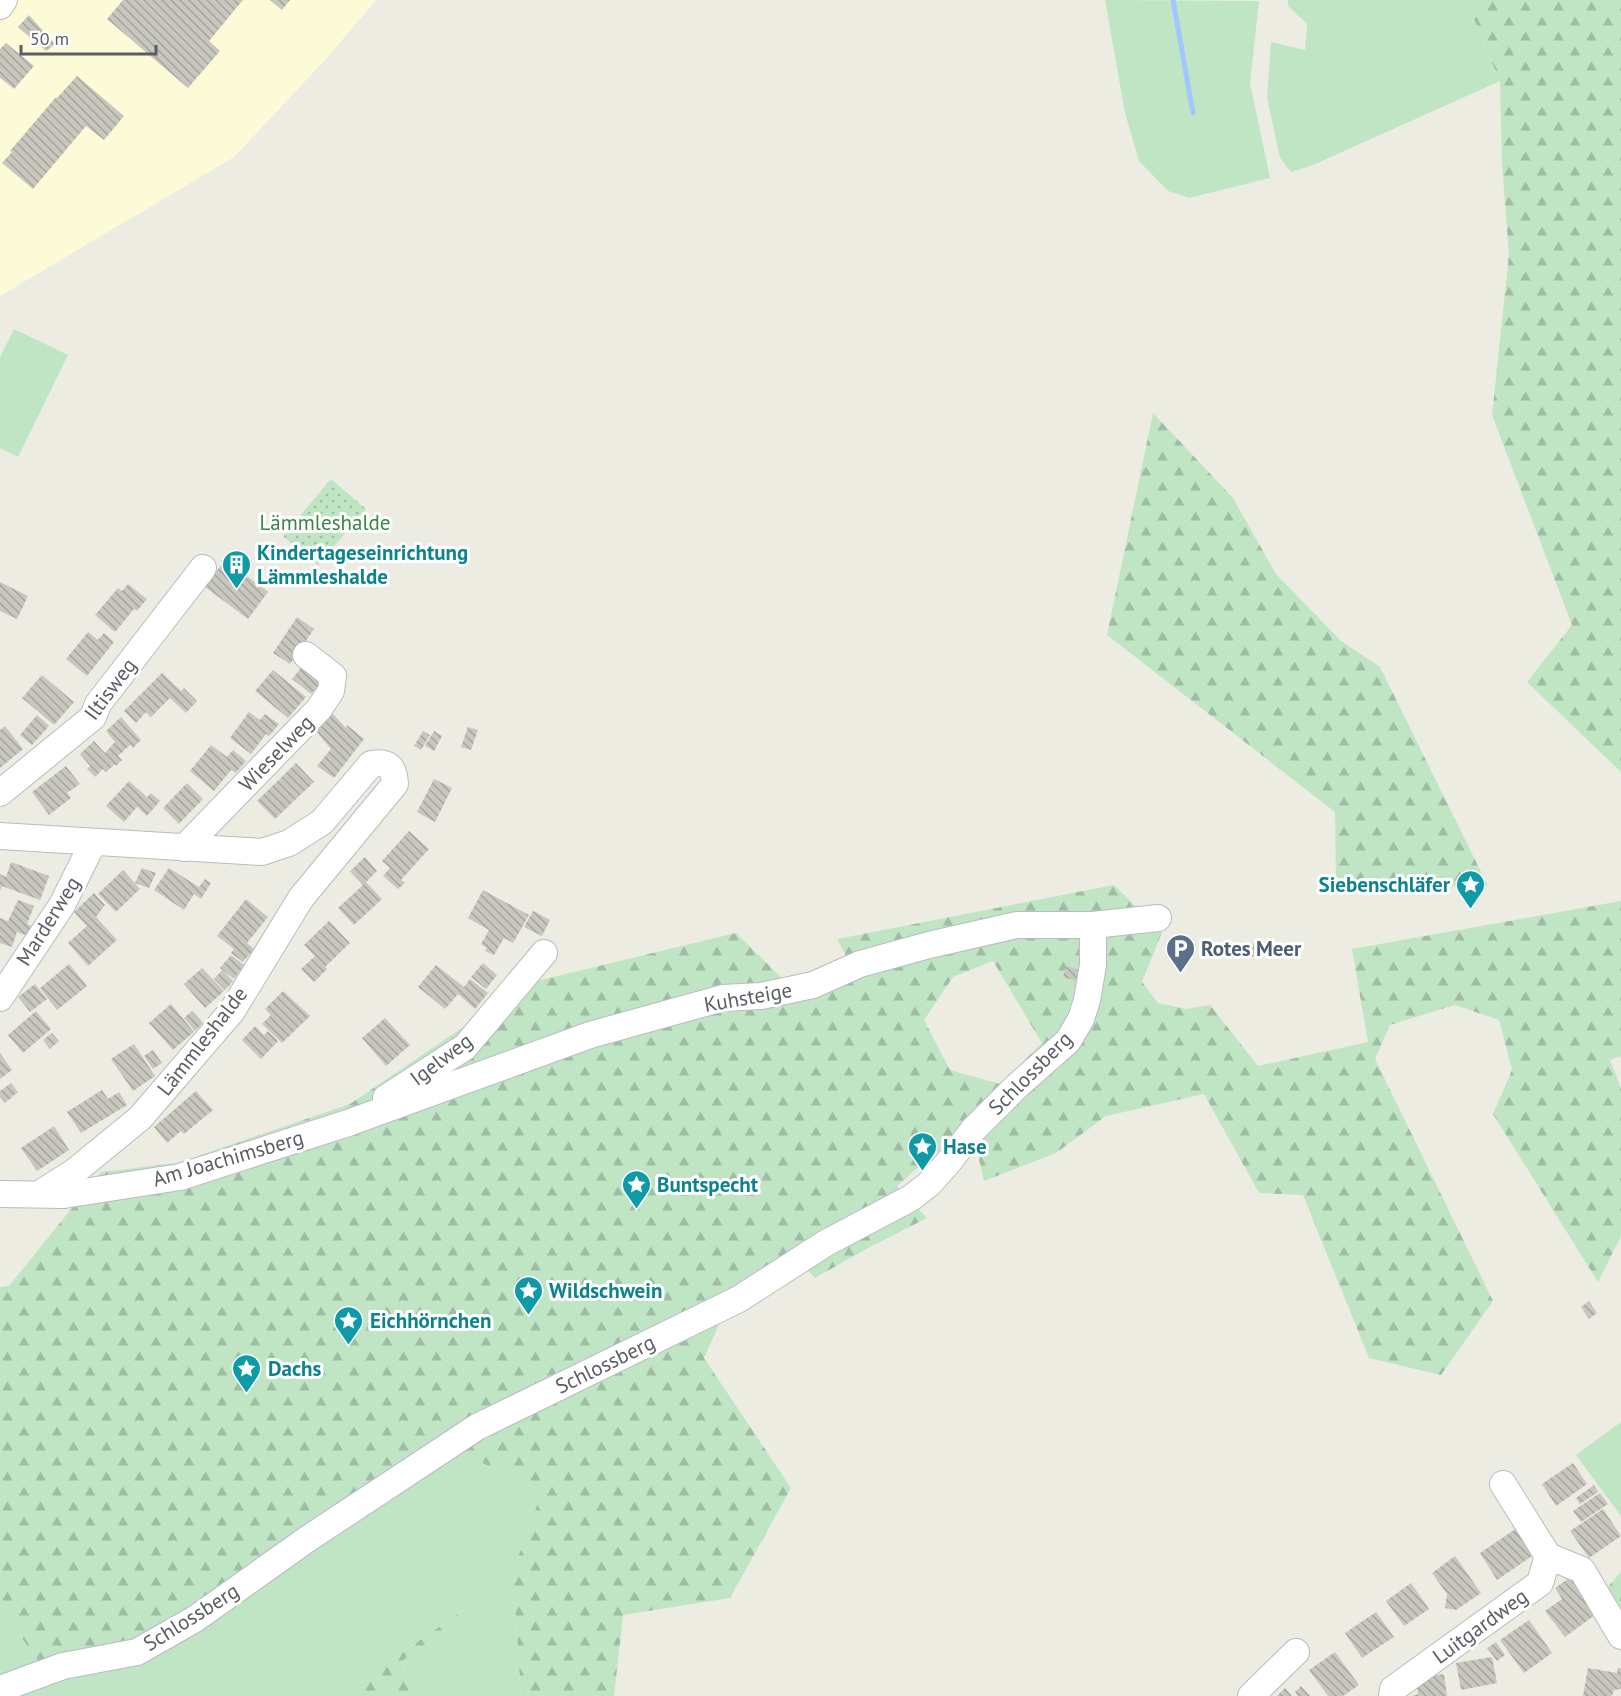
<svg xmlns="http://www.w3.org/2000/svg" width="1621" height="1696" font-family="'PT Sans',sans-serif">
  <defs>
    <pattern id="forest-firs" width="22" height="20" patternUnits="userSpaceOnUse" patternTransform="scale(1.5)"><rect width="22" height="20" fill="#bfe5c5"/><path d="M5 1l3.5 6h-7zM16 11l3.5 6h-7z" fill="#9ebda4"/></pattern>
    <pattern id="park-dots" width="8" height="8" patternUnits="userSpaceOnUse" patternTransform="scale(1.5)"><rect width="8" height="8" fill="#bfe5c5"/><path d="M2 2h.1M6 6h.1" fill="none" stroke="#9ebda4" stroke-width="1.8" stroke-linecap="round"/></pattern>
    <pattern id="building-back-hatch" width="6" height="6" patternUnits="userSpaceOnUse" patternTransform="scale(1.5)"><rect width="6" height="6" fill="#c8c7be"/><path d="M-1 5l2 2M0 0l6 6M5-1l2 2" fill="none" stroke="#a5a59e"/></pattern>
  </defs>
  <rect width="100%" height="100%" fill="#edece2"/>
  <path fill="#fdfbd7" d="M17,0H376L325,60L234,157L0,296V16Z"/>
  <g fill="#bfe5c5">
    <path d="M1105,0L1259,1L1250,83L1270,178L1189,198L1168,191L1139,161L1125,113Z"/>
    <path d="M1288,0H1466L1500,81L1313,165L1291,172L1280,158L1267,98L1271,42L1305,50L1307,24L1288,6Z"/>
    <path d="M14,329L68,355L18,457L0,448V357Z"/>
    <path d="M1621,1422V1516L1576,1455Z"/>
    <path d="M459,1452L542,1491L511,1577L380,1668L343,1696H0V1624L10,1621L48,1675Z"/>
    <path d="M514,1584L521,1696H411L402,1661Z"/>
  </g>
  <g fill="url(#forest-firs)" fill-rule="evenodd">
    <path d="M1466,0H1621V772L1527,682L1572,625L1492,415L1509,255L1502,164L1500,81Z"/>
    <path d="M1153,413L1233,498L1276,574L1341,641L1380,667L1488,886L1336,888L1335,812L1107,635Z"/>
    <path d="M1114,885L1162,932L1142,982L1158,1003L1186,1009L1210,1005L1258,1066L1368,1042L1352,949L1621,901V1056L1610,1060L1621,1088V1236L1598,1282L1493,1114L1512,1070L1499,1020L1455,1005L1390,1025L1375,1059L1493,1301L1441,1375L1369,1358L1303,1195L1259,1193L1204,1094L1106,1116L1056,1153L984,1181L977,1151L936,1152L897,1186L927,1218L868,1248L815,1278L790,1251L737,1285L704,1358L791,1488L730,1598L623,1615L614,1696H521L514,1584L402,1661L411,1696H343L380,1668L511,1577L542,1491L459,1452L226,1604L48,1675L10,1621L0,1624V1287L9,1286L101,1172L177,1163L350,1104L528,983L736,933L798,994L859,980L837,939ZM993,961L1042,1043L1000,1084L950,1070L924,1020L953,977Z"/>
    <path d="M1621,1572V1607L1607,1588Z"/>
  </g>
  <path fill="url(#park-dots)" d="M331,479L366,509L318,565L283,536Z"/>
  <g fill="none" stroke-linecap="round" stroke-linejoin="round">
    <path stroke="#a2c6fd" stroke-width="5" d="M1173,0L1193,113"/>
  </g>
  <g fill="url(#building-back-hatch)">
    <path d="M123,0H243L209,41L220,51L188,88L107,19Z"/>
    <path d="M270,0H290L282,10Z"/>
    <path d="M29,15L55,44L46,51L18,27Z"/>
    <path d="M6,43L34,66L14,89L0,78V49Z"/>
    <path d="M77,76L124,116L104,140L86,126L33,189L2,163L12,152L10,151L56,97L57,98Z"/>
    <path d="M225,560L268,592L248,619L205,587Z"/>
    <path d="M0,582L28,596L17,619L0,611Z"/>
    <path d="M128,584L147,599L137,611L134,609L115,632L95,615L118,588L122,591Z"/>
    <path d="M297,617L314,629L290,664L273,653Z"/>
    <path d="M88,632L98,640L104,633L114,642L87,676L66,659Z"/>
    <path d="M305,663L324,679L311,694L292,679Z"/>
    <path d="M273,670L306,697L288,718L255,691Z"/>
    <path d="M162,673L181,691L184,688L197,701L186,713L170,698L151,717L146,712L136,723L124,711Z"/>
    <path d="M42,675L74,702L54,725L22,698Z"/>
    <path d="M249,712L260,720L265,714L279,724L269,736L266,734L251,754L230,738Z"/>
    <path d="M332,713L346,728L347,725L364,739L334,778L317,766L331,749L316,731Z"/>
    <path d="M37,715L49,726L32,745L20,735Z"/>
    <path d="M121,717L141,740L133,748L130,745L118,756L122,760L116,766L115,764L106,772L103,769L95,777L87,769L90,766L80,754L94,741L105,753L115,742L106,731Z"/>
    <path d="M5,726L23,749L0,768V730Z"/>
    <path d="M468,727L478,730L471,750L461,747Z"/>
    <path d="M423,731L430,735L421,750L414,746Z"/>
    <path d="M434,731L442,736L434,751L425,746Z"/>
    <path d="M211,745L227,757L233,750L246,761L236,773L231,770L214,791L190,771Z"/>
    <path d="M296,763L314,782L275,819L257,801Z"/>
    <path d="M66,766L80,784L67,793L71,798L49,815L32,792Z"/>
    <path d="M434,779L452,788L435,822L417,812Z"/>
    <path d="M129,781L147,797L151,793L160,801L147,816L137,807L124,822L106,806Z"/>
    <path d="M187,783L203,799L179,824L163,808Z"/>
    <path d="M409,831L429,849L401,880L405,883L398,889L383,876L390,868L382,861Z"/>
    <path d="M365,857L377,871L366,882L382,899L354,925L338,908L363,885L350,871Z"/>
    <path d="M11,862L49,876L40,900L2,886L0,891V874L6,877Z"/>
    <path d="M142,868L156,873L149,888L135,883Z"/>
    <path d="M169,868L199,887L205,879L211,883L201,899L194,894L184,910L154,890Z"/>
    <path d="M123,870L140,889L116,912L98,894Z"/>
    <path d="M483,890L529,915L513,943L504,938L494,955L485,951L487,948L481,944L489,930L468,918Z"/>
    <path d="M94,893L105,905L96,917L117,940L88,966L68,943L87,926L74,912Z"/>
    <path d="M246,899L268,917L247,943L254,949L243,962L231,953L234,949L217,936Z"/>
    <path d="M18,900L34,906L27,924L32,926L28,936L17,932L12,947L0,943V918L8,921Z"/>
    <path d="M533,911L550,920L542,936L524,927Z"/>
    <path d="M329,921L350,943L325,967L327,969L314,982L301,969L315,956L304,945Z"/>
    <path d="M1268,942L1269,955L1246,957L1245,944Z"/>
    <path d="M231,955L244,965L234,979L220,968Z"/>
    <path d="M483,963L497,975L486,989L471,977Z"/>
    <path d="M69,964L87,986L57,1010L40,988Z"/>
    <path d="M436,965L464,987L470,979L488,993L475,1009L458,994L445,1009L418,987Z"/>
    <path d="M1066,966L1079,970L1076,981L1063,977Z"/>
    <path d="M202,968L224,991L205,1008L184,984Z"/>
    <path d="M222,970L233,981L225,990L214,979Z"/>
    <path d="M35,984L47,999L30,1012L18,997Z"/>
    <path d="M283,991L310,1016L282,1043L262,1024L271,1015L265,1009Z"/>
    <path d="M171,1004L194,1032L173,1050L149,1023Z"/>
    <path d="M36,1011L51,1029L23,1053L8,1035Z"/>
    <path d="M192,1011L203,1023L195,1031L184,1018Z"/>
    <path d="M385,1018L410,1045L386,1066L362,1038Z"/>
    <path d="M255,1026L264,1035L268,1031L278,1041L261,1059L242,1040Z"/>
    <path d="M52,1033L59,1041L50,1049L43,1040Z"/>
    <path d="M134,1044L155,1076L133,1091L111,1059Z"/>
    <path d="M153,1050L162,1063L153,1069L144,1056Z"/>
    <path d="M0,1053L12,1070L0,1079Z"/>
    <path d="M11,1083L18,1092L5,1103L0,1097V1091Z"/>
    <path d="M102,1090L108,1099L119,1092L127,1105L81,1133L67,1112Z"/>
    <path d="M196,1091L213,1110L184,1134L181,1131L167,1143L154,1127Z"/>
    <path d="M54,1126L69,1150L37,1171L21,1148Z"/>
    <path d="M1589,1301L1597,1313L1589,1319L1581,1307Z"/>
    <path d="M1573,1463L1587,1484L1556,1506L1542,1484Z"/>
    <path d="M1594,1485L1598,1492L1580,1504L1576,1498Z"/>
    <path d="M1600,1493L1608,1504L1581,1522L1573,1511Z"/>
    <path d="M1603,1509L1621,1536L1589,1558L1570,1531Z"/>
    <path d="M1517,1528L1535,1554L1497,1580L1480,1553Z"/>
    <path d="M1455,1556L1481,1593L1456,1610L1445,1608L1447,1594L1432,1573Z"/>
    <path d="M1572,1576L1599,1612L1565,1637L1545,1611L1562,1599L1555,1588Z"/>
    <path d="M1411,1583L1429,1609L1404,1626L1386,1601Z"/>
    <path d="M1376,1612L1394,1637L1362,1658L1345,1633Z"/>
    <path d="M1529,1620L1552,1653L1524,1673L1500,1640Z"/>
    <path d="M1496,1642L1505,1655L1497,1661L1487,1648Z"/>
    <path d="M1335,1652L1359,1685L1343,1696H1328L1309,1670Z"/>
    <path d="M1492,1657L1497,1683L1461,1690L1456,1663Z"/>
    <path d="M1588,1668L1617,1673L1618,1668H1621V1689L1614,1690L1612,1696H1583Z"/>
    <path d="M1444,1674L1447,1696H1412L1418,1694L1417,1686L1430,1676Z"/>
    <path d="M1301,1686L1310,1696H1298L1295,1692Z"/>
    <path d="M1285,1688L1292,1696H1277Z"/>
  </g>
  <g fill="none" stroke-linecap="round" stroke-linejoin="round">
    <defs>
      <g id="minor">
        <path d="M0,6L4,0"/>
        <path d="M0,793L93,717L98,704L203,568"/>
        <path d="M0,836L262,852L289,843L322,822L371,764C389,761 394,767 395,784L301,898L232,1011L140,1118L74,1172L39,1194"/>
        <path d="M184,848L319,709L331,691L333,676L306,655"/>
        <path d="M0,998L62,905L93,843"/>
        <path d="M386,1098L465,1047L544,953"/>
        <path d="M0,1194L64,1195L180,1177L348,1123L590,1035L723,998L761,996L813,985L860,964L929,945L1017,925H1093L1158,918"/>
        <path d="M1548,1556L1582,1570L1621,1636"/>
        <path d="M0,1689L63,1666L137,1652L195,1619L306,1540L477,1427L739,1299L826,1243L911,1198L929,1184L947,1164L974,1129L1017,1086L1068,1041L1081,1019L1087,1000L1093,965V925"/>
        <path d="M1251,1696L1296,1652"/>
        <path d="M1392,1696L1393,1689L1540,1583L1548,1556L1503,1484"/>
      </g>
    </defs>
    <use href="#minor" stroke="#babbc1" stroke-width="28"/>
    <use href="#minor" stroke="#fff" stroke-width="26"/>
  </g>
  <defs>
    <symbol id="building-pin" viewBox="-11 -11 22 30"><path d="M0 17L-7.5 6A9.5 9.5 0 1 1 7.5 6Z" fill="#0f9aa8" stroke="#fff"/><path d="M-4-6H4V6H1V3H-1V6H-4ZM-2.5-4.3h1.7v1.8h-1.7ZM.8-4.3h1.7v1.8H.8ZM-2.5-1h1.7V.8h-1.7ZM.8-1h1.7V.8H.8Z" fill="#fff"/></symbol>
    <symbol id="sight-pin" viewBox="-11 -11 22 30"><path d="M0 17L-7.5 6A9.5 9.5 0 1 1 7.5 6Z" fill="#0f9aa8" stroke="#fff"/><path d="M0-6L1.8-2.2L6-1.7L2.9 1.2L3.7 5.4L0 3.3L-3.7 5.4L-2.9 1.2L-6-1.7L-1.8-2.2Z" fill="#fff"/></symbol>
    <symbol id="parking-pin" viewBox="-11 -11 22 30"><path d="M0 17L-7.5 6A9.5 9.5 0 1 1 7.5 6Z" fill="#5c6f8a" stroke="#fff"/><path d="M-3.5-5.5H1a3.5 3.5 0 0 1 0 7H-1V5.5H-3.5ZM-1-3.4V-.6H.8a1.4 1.4 0 0 0 0-2.8Z" fill="#fff"/></symbol>
  </defs>
  <g fill-rule="evenodd">
    <use href="#building-pin" x="220" y="548" width="33" height="45"/>
    <use href="#sight-pin" x="1454" y="868" width="33" height="45"/>
    <use href="#parking-pin" x="1164" y="932" width="33" height="45"/>
    <use href="#sight-pin" x="906" y="1130" width="33" height="45"/>
    <use href="#sight-pin" x="620" y="1168" width="33" height="45"/>
    <use href="#sight-pin" x="512" y="1274" width="33" height="45"/>
    <use href="#sight-pin" x="332" y="1304" width="33" height="45"/>
    <use href="#sight-pin" x="230" y="1352" width="33" height="45"/>
  </g>
  <g text-anchor="middle" dominant-baseline="central" stroke-width="6" stroke-linejoin="round" paint-order="stroke">
    <g font-size="21" fill="#378547" stroke="#fff">
      <text x="325" y="522">Lämmleshalde</text>
    </g>
    <g font-size="21" font-weight="bold" fill="#0d838f" stroke="#fff" text-anchor="start">
      <text x="257" y="552">Kindertageseinrichtung<tspan x="257" dy="24">Lämmleshalde</tspan></text>
      <text x="1450" y="884" text-anchor="end">Siebenschläfer</text>
      <text x="943" y="1146">Hase</text>
      <text x="657" y="1184">Buntspecht</text>
      <text x="549" y="1290">Wildschwein</text>
      <text x="370" y="1320">Eichhörnchen</text>
      <text x="268" y="1368">Dachs</text>
    </g>
    <g font-size="21" fill="#5a5d63" stroke="#fff">
      <text transform="translate(110 689) rotate(-53)">Iltisweg</text>
      <text transform="translate(276 753) rotate(-46)">Wieselweg</text>
      <text transform="translate(48 921) rotate(-58)">Marderweg</text>
      <text transform="translate(748 997) rotate(-10)">Kuhsteige</text>
      <text transform="translate(202 1041) rotate(-52)">Lämmleshalde</text>
      <text transform="translate(441 1059) rotate(-37)">Igelweg</text>
      <text transform="translate(1030 1073) rotate(-45)">Schlossberg</text>
      <text transform="translate(228 1158) rotate(-16)">Am Joachimsberg</text>
      <text transform="translate(605 1364) rotate(-26)">Schlossberg</text>
      <text transform="translate(191 1617) rotate(-32)">Schlossberg</text>
      <text transform="translate(1480 1626) rotate(-36)">Luitgardweg</text>
    </g>
    <g font-size="21" font-weight="bold" fill="#4e5e75" stroke="#fff" text-anchor="start">
      <text x="1201" y="948">Rotes Meer</text>
    </g>
  </g>
  <path d="M21 45v9h135v-9" fill="none" stroke="#5a5d63" stroke-width="3"/>
  <text x="30" y="45" font-size="18" fill="#5a5d63" stroke="#ffffff" stroke-width="4.5" paint-order="stroke">50 m</text>
</svg>
